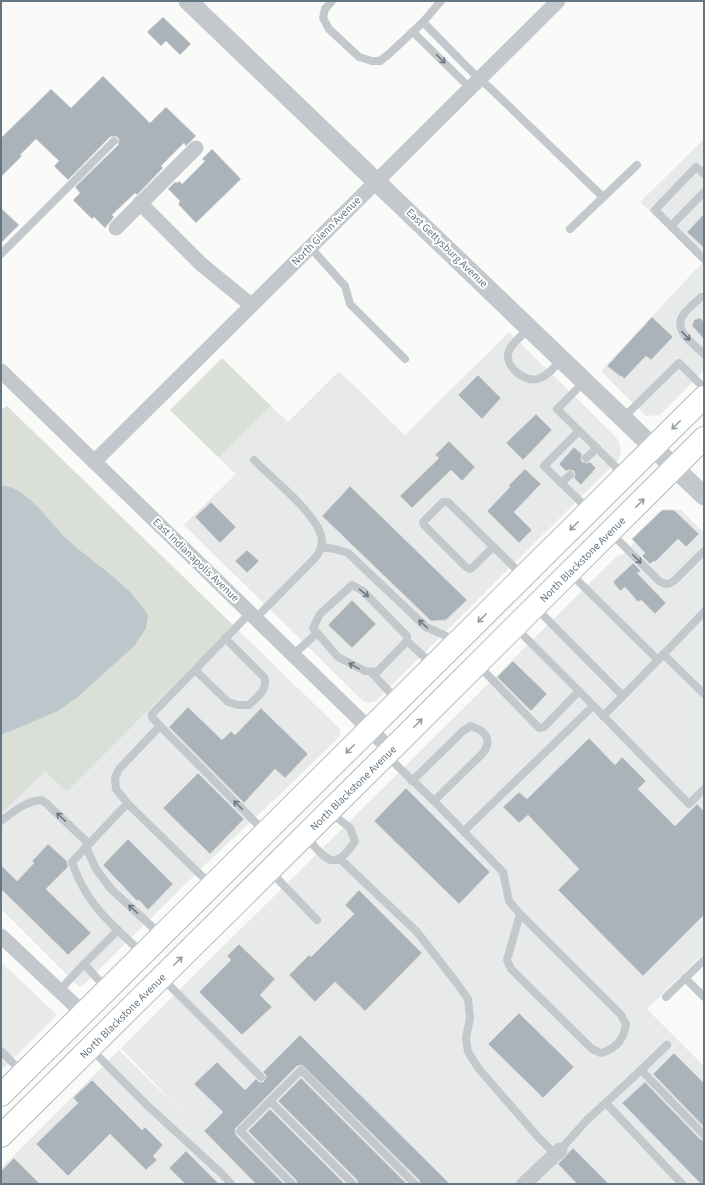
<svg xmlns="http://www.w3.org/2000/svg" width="705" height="1185" font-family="'Source Sans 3',sans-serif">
  <rect width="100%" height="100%" fill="#fafaf8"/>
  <g fill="#e8e9e9">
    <path d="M704,139V371L660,415L646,416L601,371L702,263L640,202Z"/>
    <path d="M509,332L616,437L619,442L621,454L618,460L376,701L369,703L363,701L184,525L236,474L219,458L271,406L288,422L339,371L405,435Z"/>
    <path d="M664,510H681L704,533V953L647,1009L704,1066V1184H1V1168L119,1050L185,1115L121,1048L618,555H622L634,543L633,541Z"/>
    <path d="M233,625L340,729V736L289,786L210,860L80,988L1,909V814L45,770L67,792Z"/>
    <path d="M1,962L57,1015L1,1071Z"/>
  </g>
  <g fill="#dadfd7">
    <path d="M222,358L271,406L219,458L170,410Z"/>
    <path d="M7,406L233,625L67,792L45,771L1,814V410Z"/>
  </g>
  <path fill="#bbc7cb" d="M1,485C29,488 50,524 70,542C89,559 111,573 129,591C136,599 142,607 148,615L146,628L134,646L79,696L58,711L1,735Z"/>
  <g fill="#aab3b9" stroke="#dcdcda">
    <path d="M163,17L191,44L180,55L166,41L161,46L147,32Z"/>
    <path d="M103,76L150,123L166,107L196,136L186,146L184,143L161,166L163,168L137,195L135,193L112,215L114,217L105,228L94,217L92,219L73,200L80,193L75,187L118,145L119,139L116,136L110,137L68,180L54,166L59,161L36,139L20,155L22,156L1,177V138L51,89L71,108Z"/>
    <path d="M212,149L241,179L196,223L178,204L180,201L168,189L175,182L177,183L179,181L182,184L205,161L202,159Z"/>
    <path d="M1,208L19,225L1,243Z"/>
    <path d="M704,214V248L687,232Z"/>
    <path d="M652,317L673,337L651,360L646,356L624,379L622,376L621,377L607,366Z"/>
    <path d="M700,318L704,322V339L692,326L694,320Z"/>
    <path d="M478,375L501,398L482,419L458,395Z"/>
    <path d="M536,414L552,430L523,460L506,443Z"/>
    <path d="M449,441L475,467L462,481L451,470L412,508L400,496L439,458L435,455Z"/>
    <path d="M574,447L582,454L581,459L582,462L587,463L590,462L596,468L581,485L574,478L575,474L574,471L569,470L566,471L559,464Z"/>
    <path d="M525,469L541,484L514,512L532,530L519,543L487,511L510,487L509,485Z"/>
    <path d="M350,486L467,600L446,620L431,621L322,516Z"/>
    <path d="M211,502L236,527L220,543L195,517Z"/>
    <path d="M662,510H674L699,534L686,547L678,539L655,562L654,561L650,564L642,556L645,553L632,539Z"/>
    <path d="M247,550L259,561L247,573L235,561Z"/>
    <path d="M633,563L641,571L637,573L666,603L655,614L641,600L638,602L625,587L620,591L613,582Z"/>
    <path d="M352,600L376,624L352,648L328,625Z"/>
    <path d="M513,661L547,694L531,711L497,677Z"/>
    <path d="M188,707L222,740L231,731L235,735L261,708L308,754L285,778L275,769L244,803L169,727Z"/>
    <path d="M589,738L615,765L622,757L646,781L638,789L675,826L697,804L704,811V915L643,976L558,890L579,869L528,815L519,823L503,807L519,792L527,799Z"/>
    <path d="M198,773L244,819L210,854L163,808Z"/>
    <path d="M406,788L490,872L459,904L374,821Z"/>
    <path d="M128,839L173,884L148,910L139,900L137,901L103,865Z"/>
    <path d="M48,844L67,861L68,867L46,889L91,933L68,955L1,889V865L17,881L34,863L32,861Z"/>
    <path d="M359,890L422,953L365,1011L335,982L315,1002L289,975L309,955L311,957L354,914L345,905Z"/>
    <path d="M239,944L275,979L260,995L272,1007L242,1035L199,992L231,960L227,956Z"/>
    <path d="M519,1013L574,1067L543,1098L488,1044Z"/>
    <path d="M300,1035L450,1184H420L419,1180L302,1065L297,1066L235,1129L236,1135L284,1184H256L204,1131L223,1112L194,1084L217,1062L245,1090L256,1079L259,1082H263L266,1078V1075L263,1072Z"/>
    <path d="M674,1053L704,1083V1127L653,1074Z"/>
    <path d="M301,1078L407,1184H358L357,1180L278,1101Z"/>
    <path d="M92,1080L142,1130L145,1127L163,1145L153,1156L157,1160L146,1170L110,1134L68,1176L36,1144L78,1103L73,1098Z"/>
    <path d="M645,1082L700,1139L704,1140V1184H701L622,1103Z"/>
    <path d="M270,1109L345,1184H297L296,1180L248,1131Z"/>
    <path d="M573,1148L609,1184H577L558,1164Z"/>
    <path d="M186,1151L219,1184H185L169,1168Z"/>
    <path d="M14,1158L40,1184H1V1171Z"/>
  </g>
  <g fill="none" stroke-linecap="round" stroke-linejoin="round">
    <defs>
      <g id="primary">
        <path d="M1,1095L704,397"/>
        <path id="s1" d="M1,1136L386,755L704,438"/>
      </g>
    </defs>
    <use href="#primary" stroke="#b5babe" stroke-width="24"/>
    <g stroke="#c3c8cc" stroke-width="8">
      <path d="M332,1L325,9L323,18L329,29L359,57L372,61H380L389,54L423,22L441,1"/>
      <path d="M423,22L479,79L489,87L603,197"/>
      <path d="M413,32L470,88"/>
      <path d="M704,174L696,167L655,210L704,259"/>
      <path d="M671,226L704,192"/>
      <path d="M570,229L637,165"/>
      <path d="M310,247L345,286L350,304L405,359"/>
      <path d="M1,254L114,141"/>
      <path d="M704,297H701C695,303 685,310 682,317C674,332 695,345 704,354"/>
      <path d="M530,328C523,335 512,342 509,351C503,365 524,383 538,379C548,376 555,366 562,359"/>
      <path d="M585,381L557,409L624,475"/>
      <path d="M623,418L679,363L704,388"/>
      <path d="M579,431L544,466L589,510"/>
      <path d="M586,458L597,448"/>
      <path d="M254,460C272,478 310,509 319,530C324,540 322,550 315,558L255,619"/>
      <path d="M561,483L570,475"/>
      <path d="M611,533L659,581C666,585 669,585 675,580L704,551"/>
      <path d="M321,547L335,549L348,553L426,627L455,640"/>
      <path d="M493,547L473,567L470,569L466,567L424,525L423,522L443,502H448L523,576"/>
      <path d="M535,607L623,696L658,660L570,573"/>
      <path d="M407,641L377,672L365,671L338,657L313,628L320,614L352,585L363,591L407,636V641L433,665"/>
      <path d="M663,654L704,694"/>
      <path d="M293,655L317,633"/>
      <path d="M658,660L704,612"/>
      <path d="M478,665L539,728L544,727L579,691L515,627"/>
      <path d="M195,670L228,702L238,705H249C257,697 269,689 264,677L225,638"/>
      <path d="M371,672L397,700"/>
      <path d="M579,691L689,804L704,789"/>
      <path d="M603,716L623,696"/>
      <path d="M160,726L152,717V714L250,613"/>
      <path d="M387,756L434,801L503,872L509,901L520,914L621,1015L626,1024C624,1039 616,1049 601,1053L592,1049L511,969L507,960L520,914"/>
      <path d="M412,781L463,731L471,726C485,731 493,739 483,753L434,801"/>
      <path d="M128,804L116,789L115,778L119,769L160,726L264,831"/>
      <path d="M1,821C13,812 26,801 41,800L46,803L89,844"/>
      <path d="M464,831L593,706"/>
      <path d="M305,836C326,858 333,875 355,841L350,828L330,812"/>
      <path d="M86,847L96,869L111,889L161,935"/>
      <path d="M340,859L417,932L456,982L468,999L470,1018L466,1038L468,1052L479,1069L538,1137L555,1154"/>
      <path d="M270,871L317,920"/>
      <path d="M143,954C112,924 86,905 72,862L122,809L128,804L211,885"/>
      <path d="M162,978L261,1077"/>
      <path d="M685,978L704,997"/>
      <path d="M106,988L84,964L118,930"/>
      <path d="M59,991L84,964"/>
      <path d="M666,997L704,960"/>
      <path d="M90,1048L148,1106L222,1174L231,1184"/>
      <path d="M1,1051L23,1073"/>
      <path d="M641,1070L667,1045"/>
      <path d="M270,1101L353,1184"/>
      <path d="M606,1103L682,1184"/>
      <path d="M560,1150L587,1120L641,1070L704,1135"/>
      <path d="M292,1184L240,1131L301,1070L415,1184"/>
    </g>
    <g stroke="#c3c8cc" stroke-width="15">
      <path d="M140,203L201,264L251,305"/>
      <path d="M116,228L196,148"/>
      <path d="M1,371L391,750"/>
      <path d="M94,462L558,1"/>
      <path d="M1,936L83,1013"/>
      <path d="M524,1184L560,1150"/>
    </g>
    <path stroke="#c3c8cc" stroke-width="19" d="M188,1L704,496"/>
    <use href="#primary" stroke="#fff" stroke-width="22"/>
  </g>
  <defs><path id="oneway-shaft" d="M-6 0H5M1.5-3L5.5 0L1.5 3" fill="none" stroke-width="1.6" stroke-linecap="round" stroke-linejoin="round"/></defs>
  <g stroke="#6a7a87">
    <use href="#oneway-shaft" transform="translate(441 59) rotate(44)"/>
    <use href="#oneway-shaft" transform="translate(686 336) rotate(47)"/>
    <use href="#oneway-shaft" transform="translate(637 559) rotate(45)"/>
    <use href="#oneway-shaft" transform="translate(364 593) rotate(39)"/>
    <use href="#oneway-shaft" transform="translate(423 624) rotate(-139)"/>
    <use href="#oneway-shaft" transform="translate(354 666) rotate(-151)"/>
    <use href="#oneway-shaft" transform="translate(238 805) rotate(-135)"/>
    <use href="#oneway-shaft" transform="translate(61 817) rotate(-136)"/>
    <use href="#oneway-shaft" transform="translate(133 909) rotate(-137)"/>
  </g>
  <g stroke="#939fa8">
    <use href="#oneway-shaft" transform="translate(676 425) rotate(135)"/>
    <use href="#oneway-shaft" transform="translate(640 503) rotate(-45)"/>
    <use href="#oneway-shaft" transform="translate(574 526) rotate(135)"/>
    <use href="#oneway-shaft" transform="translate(482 618) rotate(135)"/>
    <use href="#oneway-shaft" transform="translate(418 723) rotate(-45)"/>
    <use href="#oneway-shaft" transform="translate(350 749) rotate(135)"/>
    <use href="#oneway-shaft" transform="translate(178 961) rotate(-45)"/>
  </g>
  <g text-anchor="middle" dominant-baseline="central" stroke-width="4" stroke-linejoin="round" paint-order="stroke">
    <g font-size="11" fill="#657683" stroke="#fff">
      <text transform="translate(326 231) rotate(-45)">North Glenn Avenue</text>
      <text transform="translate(447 248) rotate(44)">East Gettysburg Avenue</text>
      <text stroke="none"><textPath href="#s1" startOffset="819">North Blackstone Avenue</textPath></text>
      <text transform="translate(196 560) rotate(44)">East Indianapolis Avenue</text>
      <text stroke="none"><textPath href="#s1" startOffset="495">North Blackstone Avenue</textPath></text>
      <text stroke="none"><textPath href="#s1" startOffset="171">North Blackstone Avenue</textPath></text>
    </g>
  </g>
  <rect width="705" height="1185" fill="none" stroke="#657683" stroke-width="4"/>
</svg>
